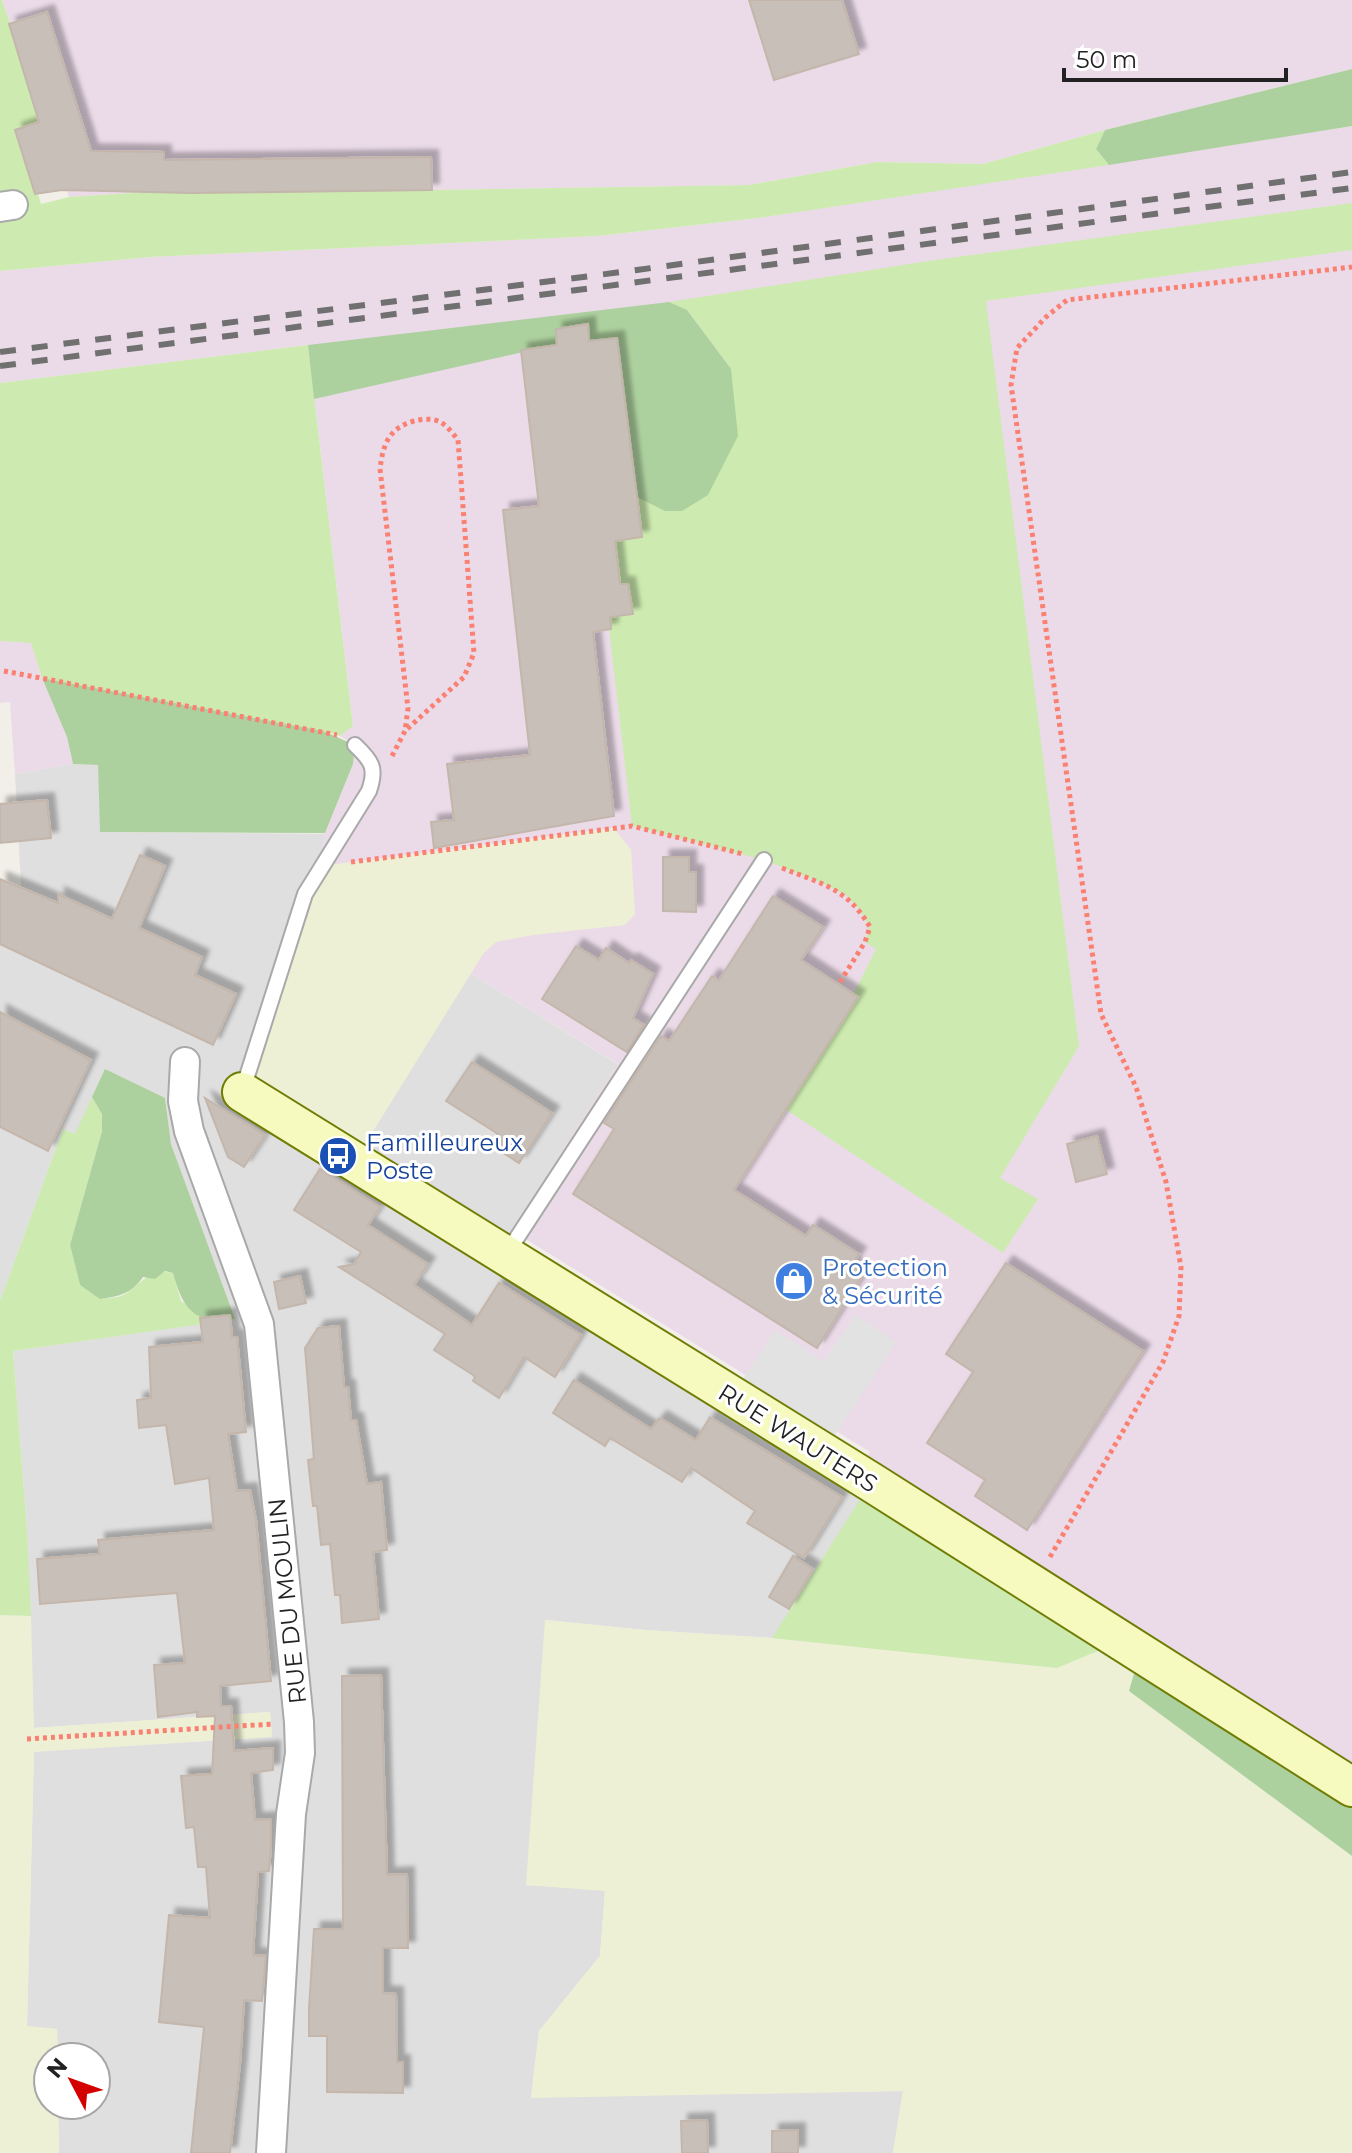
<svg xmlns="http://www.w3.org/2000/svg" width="1352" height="2153" font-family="Montserrat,sans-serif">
  <defs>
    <filter id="shadow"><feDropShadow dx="7" dy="-7" stdDeviation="2" flood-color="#0004"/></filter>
  </defs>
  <rect width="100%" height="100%" fill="#f2efe9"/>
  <path fill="#e0dfdf" d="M73,764L98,765L101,832L342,834L354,1161L470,973L627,1070L505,1257L823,1453L1057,1668L772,1638L645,1630L546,1620L527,1885L605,1890L600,1956L539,2031L531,2097L903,2091L893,2153H59L58,2105H96V2057H58L57,2029L27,2027L34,1751L272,1737L270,1712L33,1728L27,1530L13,1351L235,1319L171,1144L165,1098L75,1134L63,1129L0,1301V887L21,885L15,774Z"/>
  <g fill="#ebdbe8">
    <path d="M2,0H1352V69L1105,130L983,164L877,162L749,185L434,190L163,191L69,197L53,142Z"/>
    <path d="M1352,126V1787L856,1474L870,1452L511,1230L618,1064L470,973L362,1147L314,894L325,833L353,764L355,745L340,736L353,725L308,345L0,383V271L150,257L598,236L758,218Z"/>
    <path d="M0,641L31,642L42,678L67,737L73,764L15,774L10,702L0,703Z"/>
  </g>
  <g fill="#eef0d5">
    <path d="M614,828L631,850L635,914L625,925L533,935L496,942L483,954L354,1162L242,1092L322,866Z"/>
    <path d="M0,1615L31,1616L34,1728L270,1712L272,1737L34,1752L27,2026L57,2029L58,2057H48V2105H58L59,2153H0Z"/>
    <path d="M545,1620L645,1630L772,1638L1057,1668L1122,1641L1140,1653L1130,1691L1352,1856V2153H893L903,2091L531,2098L539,2031L600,1956L605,1891L526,1885Z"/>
  </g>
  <g fill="#cdebb0">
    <path d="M0,0H2L53,142L25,150L41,204L69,197L163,191L434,190L749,185L877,162L983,164L1105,130L1096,149L1109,165L758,218L598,236L150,257L0,271Z"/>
    <path d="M1352,203V250L986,301L1079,1046L1000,1178L1038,1199L1003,1253L782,1107L855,991L876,949L865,942L869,927L860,910L846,895L826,885L764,860L632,826L599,542L731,369L688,311L669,302L928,261Z"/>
    <path d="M308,345L353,726L340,736L323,731L42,678L31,643L0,641V383Z"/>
    <path d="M92,1097L102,1114V1131L70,1245L80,1285L101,1299C106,1298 115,1298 121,1296C140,1288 146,1267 173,1273L181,1301L217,1322L13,1351L27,1530L31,1616L0,1615V1301L63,1129L75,1134Z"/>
    <path d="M871,1482L1122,1641L1057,1668L772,1638Z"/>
  </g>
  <g fill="#add19e">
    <path d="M1352,69V126L1109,165L1096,149L1105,130Z"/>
    <path d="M669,302L687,310L731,369L738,436L708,495L682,511H665L635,496L614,341L519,353L314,399L308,345Z"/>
    <path d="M42,678L323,731L355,745L353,764L325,833L100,832L98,765L73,764L67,737Z"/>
    <path d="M105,1069L165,1098L171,1144L235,1319C194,1325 183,1309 173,1273L165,1271L155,1279L143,1277C131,1294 120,1296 100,1299L80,1285L70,1245L102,1131V1114L92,1097Z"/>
    <path d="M1140,1653L1352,1787V1856L1129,1691Z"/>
  </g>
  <path fill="#e2e2e2" d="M856,1315L896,1342L823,1453L732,1396L775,1330L823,1361Z"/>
  <g fill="#c7bfb8" stroke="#c4b6ab" stroke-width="2" filter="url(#shadow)">
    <path d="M749,0H842L859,54L774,80Z"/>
    <path d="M47,12L91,151L164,152V160L431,157L432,190L191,193L62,190L35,194L15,130L39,122L9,24Z"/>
    <path d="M588,324L589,341L617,338L642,537L615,541L620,584H628L633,614L610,617L611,629L593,632L614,816L434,848L431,822L454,820L447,764L530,755L503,510L539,506L521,350L557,345L556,329Z"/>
    <path d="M47,800L51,838L0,843V804Z"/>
    <path d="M140,855L165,866L139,928L202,957L195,975L236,994L213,1045L0,944V879L58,903V894L112,919Z"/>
    <path d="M663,857H689V872H696V912L663,911Z"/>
    <path d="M773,896L823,927L801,960L858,997L734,1190L806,1236L813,1225L859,1254L852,1265L864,1273L817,1348L573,1194L614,1129L604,1123L661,1036L669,1041L712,976L719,980Z"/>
    <path d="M576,946L599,960L606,948L629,963L631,960L653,974L633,1018L644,1025L627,1052L542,999Z"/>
    <path d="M0,1012L91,1060L48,1151L0,1127Z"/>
    <path d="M472,1062L552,1113L519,1163L491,1145L498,1134L446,1101Z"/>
    <path d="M205,1098L265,1135L244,1167L228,1157Z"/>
    <path d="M1097,1136L1107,1174L1076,1182L1067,1144Z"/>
    <path d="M320,1169L380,1207L368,1225L428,1264L414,1285L472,1325L499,1283L581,1335L555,1377L524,1357L499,1398L473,1381L475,1377L473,1375L434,1350L445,1334L339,1267L354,1264L361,1252L294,1210Z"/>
    <path d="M1006,1263L1143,1351L1027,1530L975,1496L985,1480L927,1443L973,1372L946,1354Z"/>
    <path d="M300,1276L306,1303L279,1309L274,1282Z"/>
    <path d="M230,1315L232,1337H237L246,1432L228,1434L237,1491L250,1490L256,1520L271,1681L220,1686L221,1706H231L234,1751L273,1748V1770L251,1773L255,1820L271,1819V1846L269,1871L258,1872L253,1955L266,1956L262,2001L244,2000L240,2064L230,2153H191L204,2027L159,2022L169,1915L210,1918L206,1867H198L194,1827L186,1828L181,1776L212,1774L215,1716L197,1717V1712L158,1717L154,1665L185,1663L177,1593L40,1604L37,1559L100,1554L98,1540L214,1530L209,1478L175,1484L166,1425L139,1428L137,1400L151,1398L149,1347L203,1342L200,1318Z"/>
    <path d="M339,1326L344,1387H348L351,1420H356L367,1484L381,1482L387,1550L373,1552L379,1619L342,1623L340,1595H335L330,1544L321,1545L317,1506H313L308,1460L314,1459L305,1348L318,1328Z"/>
    <path d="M574,1380L651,1429L660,1418L696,1440L710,1417L842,1497L804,1558L747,1523L755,1511L691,1468L682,1482L610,1438L605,1446L553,1413Z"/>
    <path d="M793,1556L813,1569L789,1609L769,1597Z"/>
    <path d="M381,1675L387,1875L407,1874L408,1948H383V1993L396,1994L397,2062H403V2093L327,2092V2036H309V2009L314,1929H343L342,1676Z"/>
    <path d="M707,2120L708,2153H682L681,2121Z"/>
    <path d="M798,2130V2153H772V2131Z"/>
  </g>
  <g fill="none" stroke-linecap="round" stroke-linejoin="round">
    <defs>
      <g id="lane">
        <path d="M242,1092L305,894L369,791C377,768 372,761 355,745"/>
        <path d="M507,1253L764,860"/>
      </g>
      <g id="street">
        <path d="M0,207L13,205"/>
        <path d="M185,1062L183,1101L189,1131L259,1324L299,1722L300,1753L291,1814L271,2153"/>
      </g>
      <path id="secondary" d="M242,1092L871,1482L1352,1787"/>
    </defs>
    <use href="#lane" stroke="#a9a9a9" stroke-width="18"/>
    <use href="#street" stroke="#a9a9a9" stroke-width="32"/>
    <use href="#secondary" stroke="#707d05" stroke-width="42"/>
    <g stroke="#fa8072" stroke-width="5" stroke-dasharray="4 4" stroke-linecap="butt">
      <path d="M4,671L337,735"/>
      <path d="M392,756L405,731L408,708L380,469C383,444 389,428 414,421C422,419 433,418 440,422C447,425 453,434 458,440L474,653L464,677L405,731"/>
      <path d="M351,862L632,826L743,854"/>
      <path d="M782,868C822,884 847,888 870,927L865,942L840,982"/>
      <path d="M1050,1557L1163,1362L1179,1316L1181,1267L1166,1182L1136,1087L1101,1014L1011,385L1017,348L1046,317L1067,300L1352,267"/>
      <path d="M27,1739L273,1724"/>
    </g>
    <use href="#lane" stroke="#fff" stroke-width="14"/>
    <use href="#street" stroke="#fff" stroke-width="28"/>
    <use href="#secondary" stroke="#f7fabf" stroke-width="38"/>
    <g stroke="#707070" stroke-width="6" stroke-dasharray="16 16" stroke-linecap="butt">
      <path d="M0,352L637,270L1352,172"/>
      <path d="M0,366L1352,188"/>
    </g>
  </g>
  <defs>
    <symbol id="bus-disc" viewBox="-11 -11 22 22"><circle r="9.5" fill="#1a4fb4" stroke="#fff"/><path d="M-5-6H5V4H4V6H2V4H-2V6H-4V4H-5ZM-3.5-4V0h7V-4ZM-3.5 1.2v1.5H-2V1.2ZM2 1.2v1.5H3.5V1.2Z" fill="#fff"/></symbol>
    <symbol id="shop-disc" viewBox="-11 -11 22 22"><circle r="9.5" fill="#3f7fe0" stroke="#fff"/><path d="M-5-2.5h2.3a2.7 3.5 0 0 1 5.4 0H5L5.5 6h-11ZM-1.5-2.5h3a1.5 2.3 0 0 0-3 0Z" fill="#fff"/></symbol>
  </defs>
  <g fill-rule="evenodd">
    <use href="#bus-disc" x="316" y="1134" width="44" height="44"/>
    <use href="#shop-disc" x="772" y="1259" width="44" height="44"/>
  </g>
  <g text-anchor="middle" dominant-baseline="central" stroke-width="6" stroke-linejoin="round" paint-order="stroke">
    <g font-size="24" fill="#164399" stroke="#fff" text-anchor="start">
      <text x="366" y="1142">Familleureux<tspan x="366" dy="28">Poste</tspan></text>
    </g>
    <g font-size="24" fill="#366cbe" stroke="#fff" text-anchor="start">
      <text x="822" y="1267">Protection<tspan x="822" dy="28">&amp; Sécurité</tspan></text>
    </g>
    <g font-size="24" fill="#222" stroke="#fff">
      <text transform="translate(798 1438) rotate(32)">RUE WAUTERS</text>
      <text transform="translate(287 1601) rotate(-96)">RUE DU MOULIN</text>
    </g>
  </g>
  <g transform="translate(72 2081) rotate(311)"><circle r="38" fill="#ffffff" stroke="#a7a7a7" stroke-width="2"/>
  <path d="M0-6L14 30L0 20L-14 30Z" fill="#d40000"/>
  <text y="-12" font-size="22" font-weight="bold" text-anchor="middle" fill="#222222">N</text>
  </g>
  <path d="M1064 68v12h222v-12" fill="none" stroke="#222222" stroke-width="4"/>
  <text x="1076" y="68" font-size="24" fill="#222222" stroke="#ffffff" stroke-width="6" paint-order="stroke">50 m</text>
</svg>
